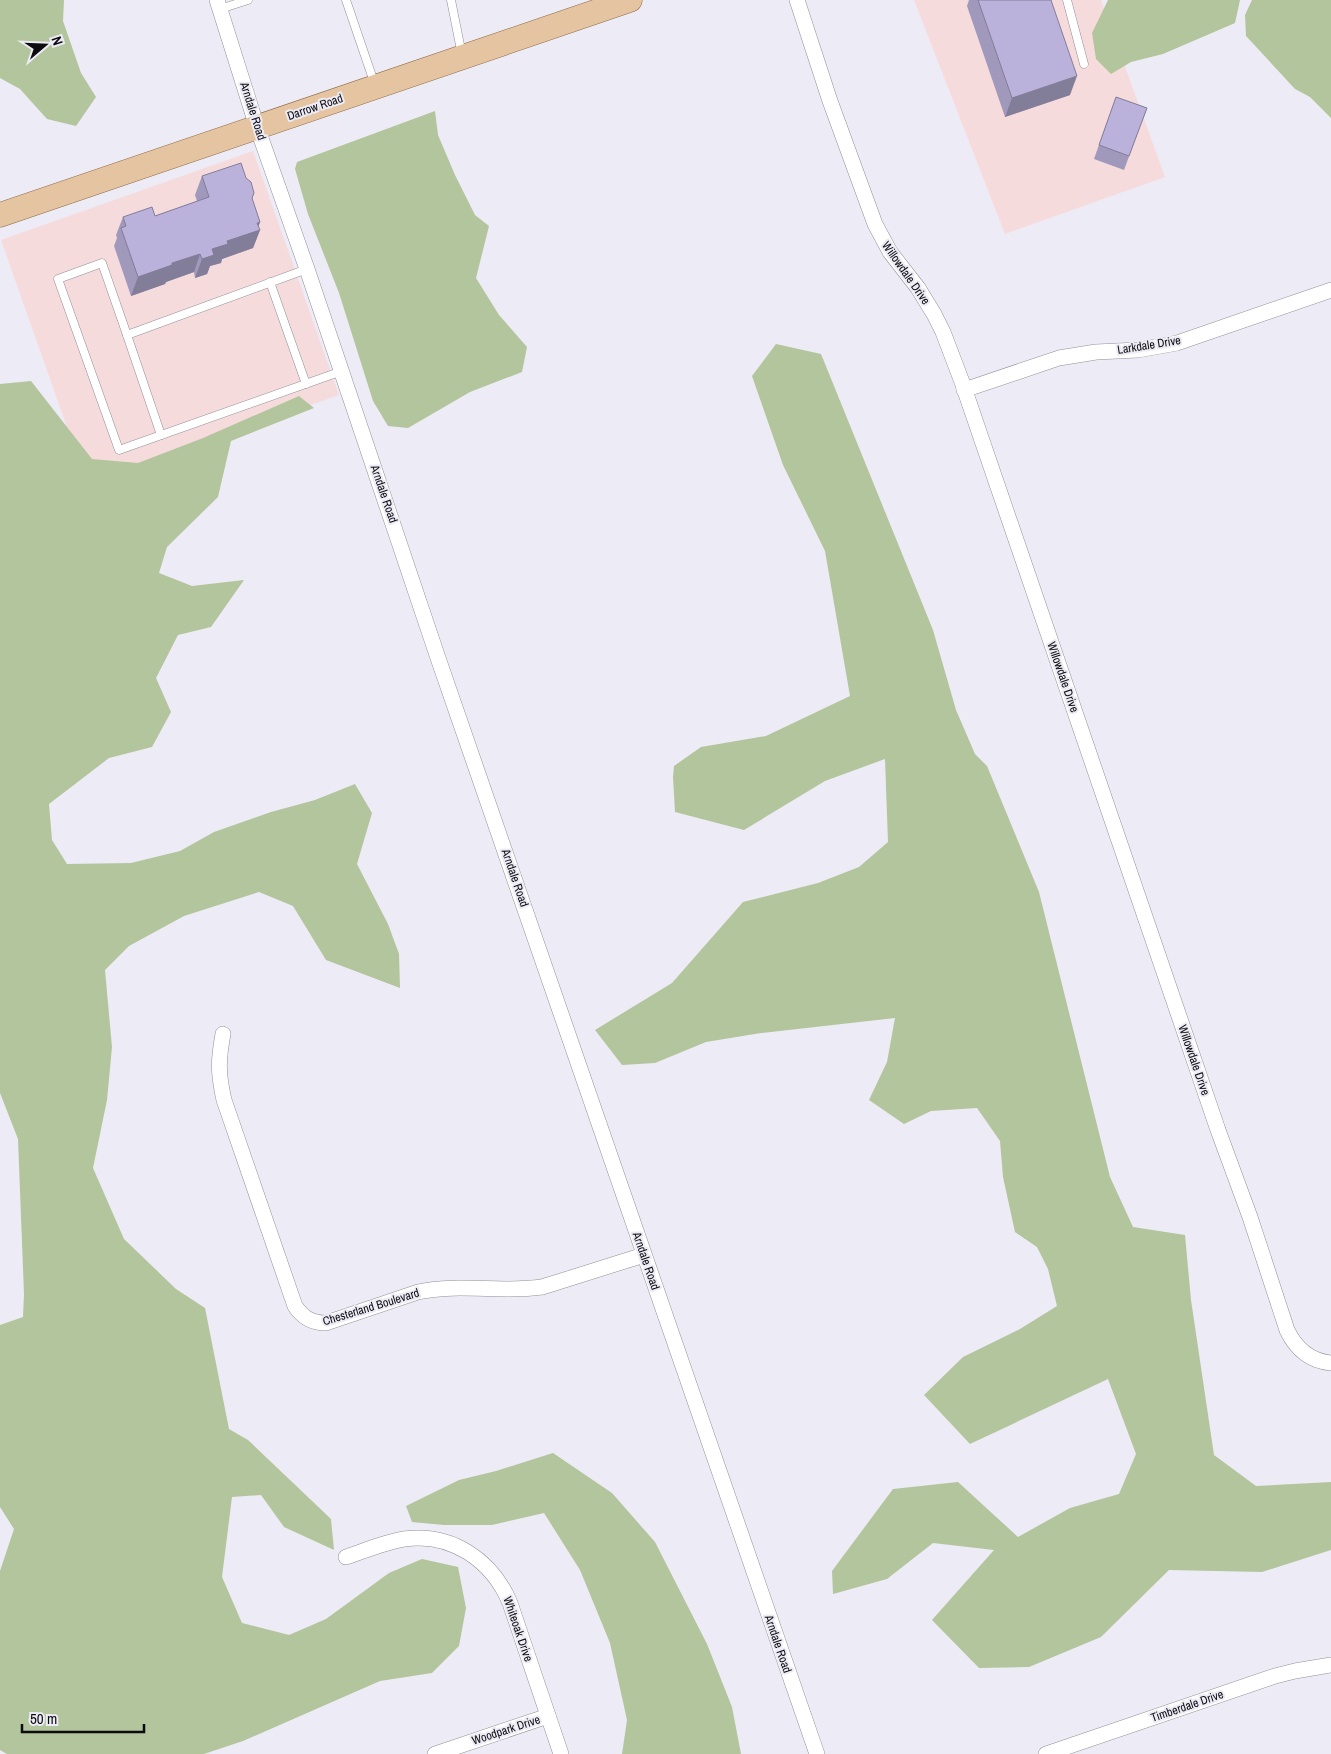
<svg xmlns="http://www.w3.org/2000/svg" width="1331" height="1754" font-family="'Archivo Narrow',sans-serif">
  <rect width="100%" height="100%" fill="#edebf5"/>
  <g fill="#f6dbdc">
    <path d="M914,0H1101L1165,177L1005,234Z"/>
    <path d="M253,151L339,395L87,484L1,240Z"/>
  </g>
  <g fill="#b3c59c">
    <path d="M0,0H64L63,21L81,73L96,97L76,126L47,119L20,89L0,78Z"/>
    <path d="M1108,0H1240L1235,23L1163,54L1131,62L1111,74L1096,59L1092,33Z"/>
    <path d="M1252,0H1331V118L1310,97L1295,89L1246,36L1245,15Z"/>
    <path d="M435,111L438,135L455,175L475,215L489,226L476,278L499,315L527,347L522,372L470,392L408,428L388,426L373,401L339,293L308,214L295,169L297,162Z"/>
    <path d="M776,344L821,354L933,630L956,710L975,754L987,766L1039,892L1110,1177L1133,1227L1185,1235L1191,1300L1214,1455L1256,1486L1331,1482V1550L1262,1572L1169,1570L1101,1637L1029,1667L979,1668L932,1620L994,1550L933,1543L887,1579L833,1594L832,1571L893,1489L958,1482L1018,1537L1070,1508L1119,1494L1136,1454L1108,1379L970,1444L924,1395L963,1357L1020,1329L1057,1306L1048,1269L1037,1247L1015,1232L1003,1177L1000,1141L977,1108L931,1111L904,1124L869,1100L887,1062L895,1018L761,1033L706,1042L655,1063L622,1065L595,1030L672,983L743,902L818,883L859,867L888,842L885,759L825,781L744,830L675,812L673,777L674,766L701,747L766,736L850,696L825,551L783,465L752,376Z"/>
    <path d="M31,381L92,459L138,463L203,438L299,396L314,408L231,441L218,497L167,547L159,573L192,586L244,580L211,627L178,635L156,678L171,712L152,747L109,758L49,804L52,840L67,864L131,863L180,851L214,832L271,812L315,800L355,784L372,813L357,864L388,924L399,954L400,988L326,960L293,906L259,892L184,916L129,946L105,970L112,1047L107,1100L93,1168L124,1239L176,1289L205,1308L229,1429L248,1440L331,1519L334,1550L284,1527L261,1495L232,1497L222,1577L242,1623L289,1635L326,1619L389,1573L422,1559L458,1567L466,1608L459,1646L432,1673L380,1681L243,1741L204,1754H7L0,1750V1571L14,1529L0,1507V1325L23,1317L24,1294L18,1139L0,1093V384Z"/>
    <path d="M553,1453L612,1493L655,1542L707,1644L732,1707L741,1754H622L627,1720L610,1643L580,1570L544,1513L492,1525H444L412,1522L406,1506L459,1480L496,1471Z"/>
  </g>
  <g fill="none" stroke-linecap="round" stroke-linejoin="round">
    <defs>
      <g id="lane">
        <path d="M346,0L375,85"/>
        <path d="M451,0L462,55"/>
        <path d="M1067,0L1084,64"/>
        <path d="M220,9L248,0"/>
        <path d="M307,269L127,335L102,263L58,279L119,450L342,371"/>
        <path d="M270,282L306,384"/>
        <path d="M127,335L161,435"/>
      </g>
      <g id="street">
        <path d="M217,0L257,127L307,269L438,658L817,1754"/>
        <path d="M797,0L830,101L875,224L890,252L918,288L934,314L943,332L962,382L1218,1130L1250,1217L1287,1330C1296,1349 1310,1361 1331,1363"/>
        <path d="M964,390L1059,358L1096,352L1138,350L1177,343L1331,290"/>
        <path d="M223,1034C218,1061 218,1073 224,1100L295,1306C303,1318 312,1323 326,1323L418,1292C459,1283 501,1293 542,1287L644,1255"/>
        <path d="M346,1557C364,1551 385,1542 404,1539C451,1532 492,1560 510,1603L561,1754"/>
        <path d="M435,1754L548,1716"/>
        <path d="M1046,1754L1275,1676L1295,1671L1331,1665"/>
      </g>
      <path id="primary" d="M0,215L630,0"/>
    </defs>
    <use href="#lane" stroke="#929099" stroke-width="9"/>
    <use href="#street" stroke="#929099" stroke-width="16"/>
    <use href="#primary" stroke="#8d6945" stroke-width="25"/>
    <use href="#lane" stroke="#fff" stroke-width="8"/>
    <use href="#street" stroke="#fff" stroke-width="15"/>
    <use href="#primary" stroke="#e4c4a1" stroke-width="24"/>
  </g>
  <g fill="#a099bc">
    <path d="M969,0H1051L1070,95L1005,117L967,6Z"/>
    <path d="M1116,97L1147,108L1124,170L1094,159Z"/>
    <path d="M202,176L246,178L254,193L252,199L260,222L258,226L260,230L253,248L222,259L221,263L210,266L207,274L195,278L194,272L166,282L165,284L131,296L114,246L117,238L116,235L123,217L155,216L197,201L195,195Z"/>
  </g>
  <g fill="#827d99">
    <path d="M1077,76L1070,95L1005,117L1012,98Z"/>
    <path d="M260,222L257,231L260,230L253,248L222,259L221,263L210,266L207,274L195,278L202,259L212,249Z"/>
    <path d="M200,254L194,272L166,282L165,284L131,296L138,277L172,263Z"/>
  </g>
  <g fill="#bab2db" stroke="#827d99">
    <path d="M978,0H1051L1077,76L1012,98Z"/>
    <path d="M1116,97L1147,108L1129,156L1099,145Z"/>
    <path d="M241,163L246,178L251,182L254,193L252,198L260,222L257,223L260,230L227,241L228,244L212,249L214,255L202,259L200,254L172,263V265L138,277L121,228L126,226L123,217L152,207L155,216L209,197L202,176Z"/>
  </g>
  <g text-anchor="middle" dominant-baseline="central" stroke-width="4" stroke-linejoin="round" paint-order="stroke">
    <g font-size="12" fill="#0c0b0e" stroke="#edebf5">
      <text transform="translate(315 107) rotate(-19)">Darrow Road</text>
      <text transform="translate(253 111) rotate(72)">Arndale Road</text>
      <text transform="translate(906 273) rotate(55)">Willowdale Drive</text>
      <text transform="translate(1149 345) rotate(-9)">Larkdale Drive</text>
      <text transform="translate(384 494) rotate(71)">Arndale Road</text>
      <text transform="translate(1063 677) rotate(71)">Willowdale Drive</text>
      <text transform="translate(515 878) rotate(71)">Arndale Road</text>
      <text transform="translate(1194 1060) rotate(71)">Willowdale Drive</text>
      <text transform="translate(646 1261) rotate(71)">Arndale Road</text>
      <text transform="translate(371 1307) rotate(-17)">Chesterland Boulevard</text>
      <text transform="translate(518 1629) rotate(71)">Whiteoak Drive</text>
      <text transform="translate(778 1644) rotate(71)">Arndale Road</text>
      <text transform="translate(1187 1706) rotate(-19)">Timberdale Drive</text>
      <text transform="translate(506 1730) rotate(-18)">Woodpark Drive</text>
    </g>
  </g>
  <g transform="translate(45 45) rotate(71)" stroke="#edebf5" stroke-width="4" paint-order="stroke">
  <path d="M0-4L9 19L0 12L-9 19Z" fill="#0c0b0e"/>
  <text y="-8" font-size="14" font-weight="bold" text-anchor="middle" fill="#0c0b0e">N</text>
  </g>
  <path d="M22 1724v8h122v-8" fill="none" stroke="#0c0b0e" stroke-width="2.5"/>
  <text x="30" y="1724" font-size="15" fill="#0c0b0e" stroke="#edebf5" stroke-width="4" paint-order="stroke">50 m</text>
</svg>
